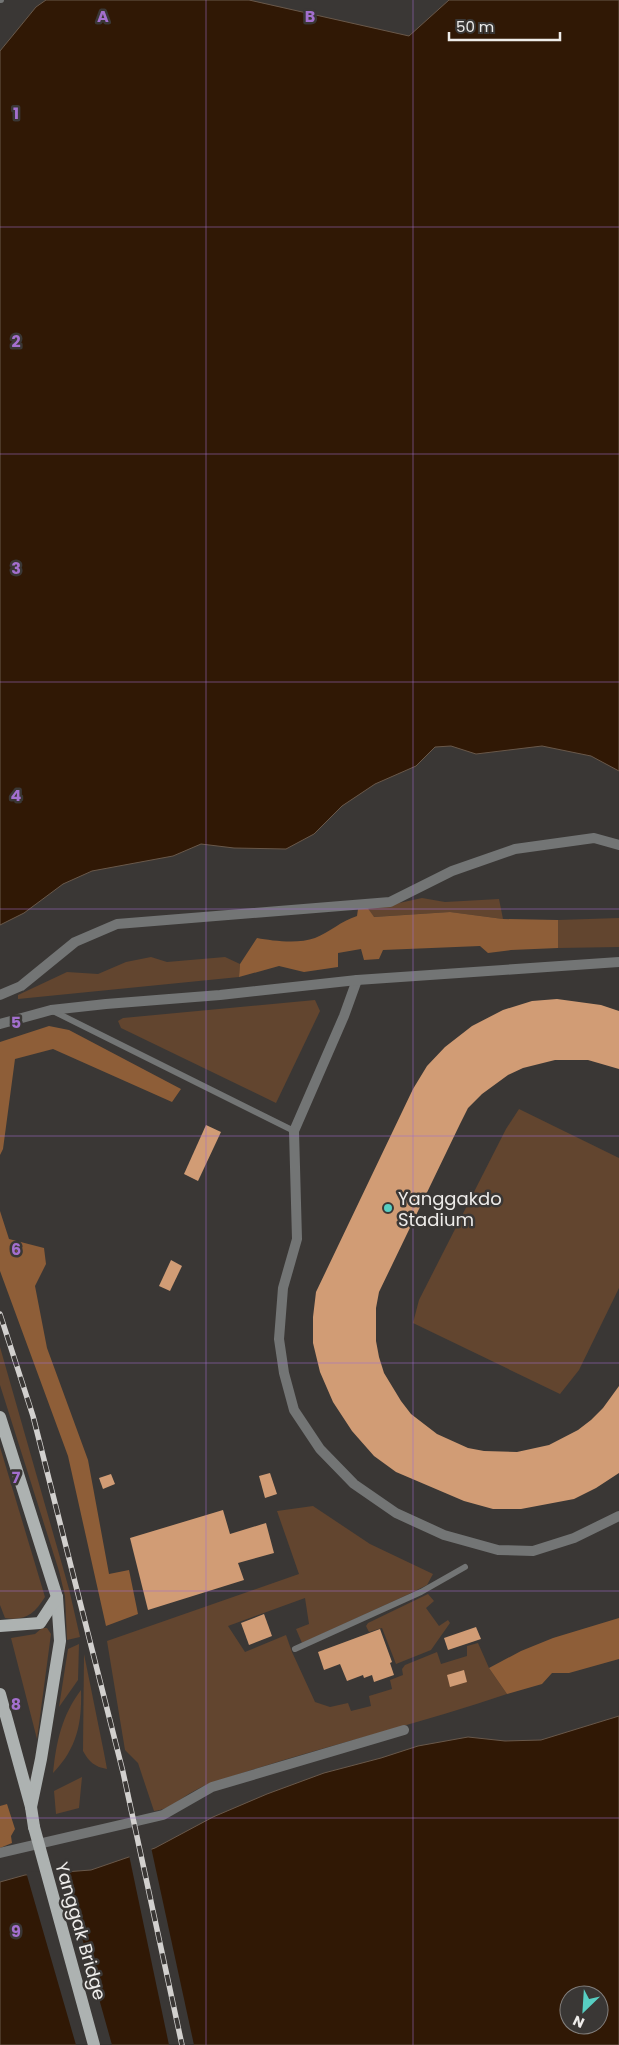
<svg xmlns="http://www.w3.org/2000/svg" width="619" height="2045" font-family="Poppins,sans-serif">
  <rect width="100%" height="100%" fill="#3a3735"/>
  <g fill="#62452f">
    <path d="M422,898L445,902L499,899L503,919L450,912L373,917L367,907L390,905Z"/>
    <path d="M619,918V947L558,948V920Z"/>
    <path d="M151,957L167,962L225,957L240,964L239,977L18,999V995L67,972L98,974L126,962Z"/>
    <path d="M315,1000L320,1011L276,1103L121,1028L118,1021L123,1018Z"/>
    <path d="M519,1109L619,1158V1288L579,1370L560,1394L413,1323L419,1300L506,1129Z"/>
    <path d="M0,1347L69,1589L80,1637L67,1640L65,1596L59,1571L0,1385Z"/>
    <path d="M0,1447L45,1597C34,1614 26,1621 5,1618L0,1605Z"/>
    <path d="M313,1506L370,1544L433,1574L427,1585L407,1595L302,1643L296,1629L309,1624L305,1598L228,1626L245,1652L286,1635L292,1652L315,1702L330,1707L348,1703L351,1711L371,1706L369,1696L392,1689L390,1680L403,1675L402,1669L405,1665L437,1652L441,1664L467,1656V1646L478,1643L489,1668L507,1694C417,1725 323,1746 233,1776C220,1780 206,1784 194,1791C179,1799 171,1809 154,1811L138,1763L125,1750L107,1641L299,1574L277,1511Z"/>
    <path d="M428,1594L434,1601L426,1608L439,1626L448,1620L450,1623L431,1650L396,1664L382,1628L369,1632L366,1626L368,1623Z"/>
    <path d="M42,1628H47L51,1634L37,1739L11,1638L35,1634Z"/>
    <path d="M79,1644L78,1680L59,1707L68,1649Z"/>
    <path d="M84,1654L104,1753L107,1769C95,1767 89,1762 83,1751Z"/>
    <path d="M81,1690C82,1723 77,1748 53,1773C56,1742 62,1715 81,1690Z"/>
    <path d="M82,1777L79,1808L56,1814L54,1791Z"/>
  </g>
  <g fill="#8e5e38">
    <path d="M367,907L374,917L450,912L503,919L558,920V948L511,950L488,953L480,946L383,950L379,959L364,960L361,949L338,953V967L304,972L279,966L239,977L240,964L257,938C273,941 299,944 315,938C330,932 341,921 357,916L358,909Z"/>
    <path d="M49,1026L69,1030L181,1089L172,1102L53,1049L15,1059L3,1149L0,1155V1042Z"/>
    <path d="M0,1211L9,1239L44,1248L46,1264L35,1286L47,1348L88,1460L109,1574L129,1570L138,1614L106,1626L68,1456L0,1271Z"/>
    <path d="M619,1618V1659L569,1673H552L542,1684L507,1694L489,1668L521,1651L553,1638Z"/>
    <path d="M7,1804L15,1829L11,1836L12,1843L0,1848V1806Z"/>
  </g>
  <g fill="#301805" stroke="#69584a" fill-rule="evenodd">
    <path d="M46,0H249L409,36L449,0H619V771L591,756L542,746L476,754L451,746L435,747L416,766L375,784L342,806L314,834L286,849L234,848L201,844L173,856L92,871L63,884L24,913L0,925V51L36,7Z"/>
    <path d="M619,1716V2045H0V1882L25,1875L91,1870L155,1848L213,1817L267,1794L324,1773L381,1758L418,1746L468,1737L505,1741L541,1740ZM569,1995H599V2025H569Z"/>
  </g>
  <g fill="#3a3735">
    <path d="M151,1847L194,2045H169L129,1855Z"/>
    <path d="M65,1869L79,1927L112,2045H76L26,1872Z"/>
  </g>
  <g fill="#d19c75">
    <path d="M557,999L601,1005L619,1011V1069L588,1060H555L523,1068L508,1075L482,1094L468,1108L460,1124L379,1292L376,1308V1341L379,1357L384,1373L401,1401L411,1414L437,1434L468,1448L484,1451L517,1452L549,1445L578,1430L591,1420L603,1408L619,1386V1473L596,1488L574,1499L521,1509H493L464,1501L396,1472L374,1456L352,1431L333,1402L320,1372L313,1343V1317L316,1292L413,1089L427,1066L445,1047L472,1026L503,1010L532,1001Z"/>
    <path d="M206,1125L221,1132L198,1181L184,1174Z"/>
    <path d="M171,1260L182,1266L170,1291L159,1286Z"/>
    <path d="M270,1473L277,1494L265,1498L259,1476Z"/>
    <path d="M111,1474L115,1484L103,1489L99,1478Z"/>
    <path d="M223,1510L230,1534L266,1523L274,1553L238,1563L244,1580L148,1610L130,1538Z"/>
    <path d="M264,1614L272,1636L249,1645L241,1623Z"/>
    <path d="M476,1627L481,1639L448,1650L444,1638Z"/>
    <path d="M380,1629L392,1662L390,1663L394,1675L374,1682L372,1675L364,1678L363,1675L347,1681L340,1664L324,1670L318,1652Z"/>
    <path d="M464,1670L467,1682L450,1687L447,1675Z"/>
  </g>
  <g fill="none" stroke-linecap="round" stroke-linejoin="round">
    <g stroke="#737575" stroke-width="6">
      <path d="M0,0H1"/>
      <path d="M53,1011L294,1131"/>
      <path d="M295,1649L421,1592L465,1567"/>
    </g>
    <g stroke="#737575" stroke-width="10">
      <path d="M357,980L344,1016L294,1131L297,1239L283,1288L279,1339L284,1373L294,1410L320,1449L354,1484L396,1513L444,1535L498,1550L533,1551L574,1538L619,1516"/>
      <path d="M0,995L21,986L75,942L117,924L390,902L452,871L515,849L594,838L619,845"/>
      <path d="M0,1024L51,1010L106,1004L220,995L357,980L619,962"/>
      <path d="M0,1853L163,1815L212,1787L404,1730"/>
    </g>
    <g stroke="#adb2b1" stroke-width="12">
      <path d="M0,1417L57,1597L60,1641L41,1759L31,1807"/>
      <path d="M0,1626L40,1623L57,1597"/>
      <path d="M0,1694L31,1807L34,1827"/>
    </g>
    <defs>
      <path id="rail" d="M0,1314L33,1416L123,1772L182,2045"/>
    </defs>
    <use href="#rail" stroke="#d2d0ce" stroke-width="5.5"/>
    <use href="#rail" stroke="#3a3735" stroke-width="4" stroke-dasharray="11" stroke-linecap="butt"/>
    <path stroke="#adb2b1" stroke-width="12" d="M34,1827L94,2045"/>
  </g>
  <path fill="none" stroke="#a36fce" stroke-width="1" stroke-opacity="0.55" d="M206,0V2045M413,0V2045M0,227H619M0,454H619M0,682H619M0,909H619M0,1136H619M0,1363H619M0,1591H619M0,1818H619"/>
  <circle fill="#57cec2" stroke="#3a3735" stroke-width="2" cx="388" cy="1208" r="5"/>
  <g text-anchor="middle" dominant-baseline="central" stroke-width="5" stroke-linejoin="round" paint-order="stroke">
    <g font-size="18" fill="#eeecea" stroke="#3a3735" text-anchor="start">
      <text x="398" y="1198">Yanggakdo<tspan x="398" dy="21">Stadium</tspan></text>
    </g>
    <g font-size="18" fill="#eeecea" stroke="#3a3735">
      <text transform="translate(81 1931) rotate(74)">Yanggak Bridge</text>
    </g>
  </g>
  <g font-size="16" text-anchor="middle" font-weight="bold" fill="#a36fce" stroke="#3a3735" stroke-width="5" stroke-linejoin="round" paint-order="stroke">
    <text x="103" y="22">A</text>
    <text x="310" y="22">B</text>
    <text x="16" y="119">1</text>
    <text x="16" y="347">2</text>
    <text x="16" y="574">3</text>
    <text x="16" y="801">4</text>
    <text x="16" y="1028">5</text>
    <text x="16" y="1255">6</text>
    <text x="16" y="1483">7</text>
    <text x="16" y="1710">8</text>
    <text x="16" y="1937">9</text>
  </g>
  <g transform="translate(584 2010) rotate(205)"><circle r="24" fill="#3a3735" stroke="#827f7d"/>
  <path d="M0-4L9 19L0 12L-9 19Z" fill="#57cec2"/>
  <text y="-8" font-size="14" font-weight="bold" text-anchor="middle" fill="#eeecea">N</text>
  </g>
  <path d="M449 32v8h111v-8" fill="none" stroke="#eeecea" stroke-width="2.5"/>
  <text x="456" y="32" font-size="15" fill="#eeecea" stroke="#3a3735" stroke-width="4" paint-order="stroke">50 m</text>
</svg>
